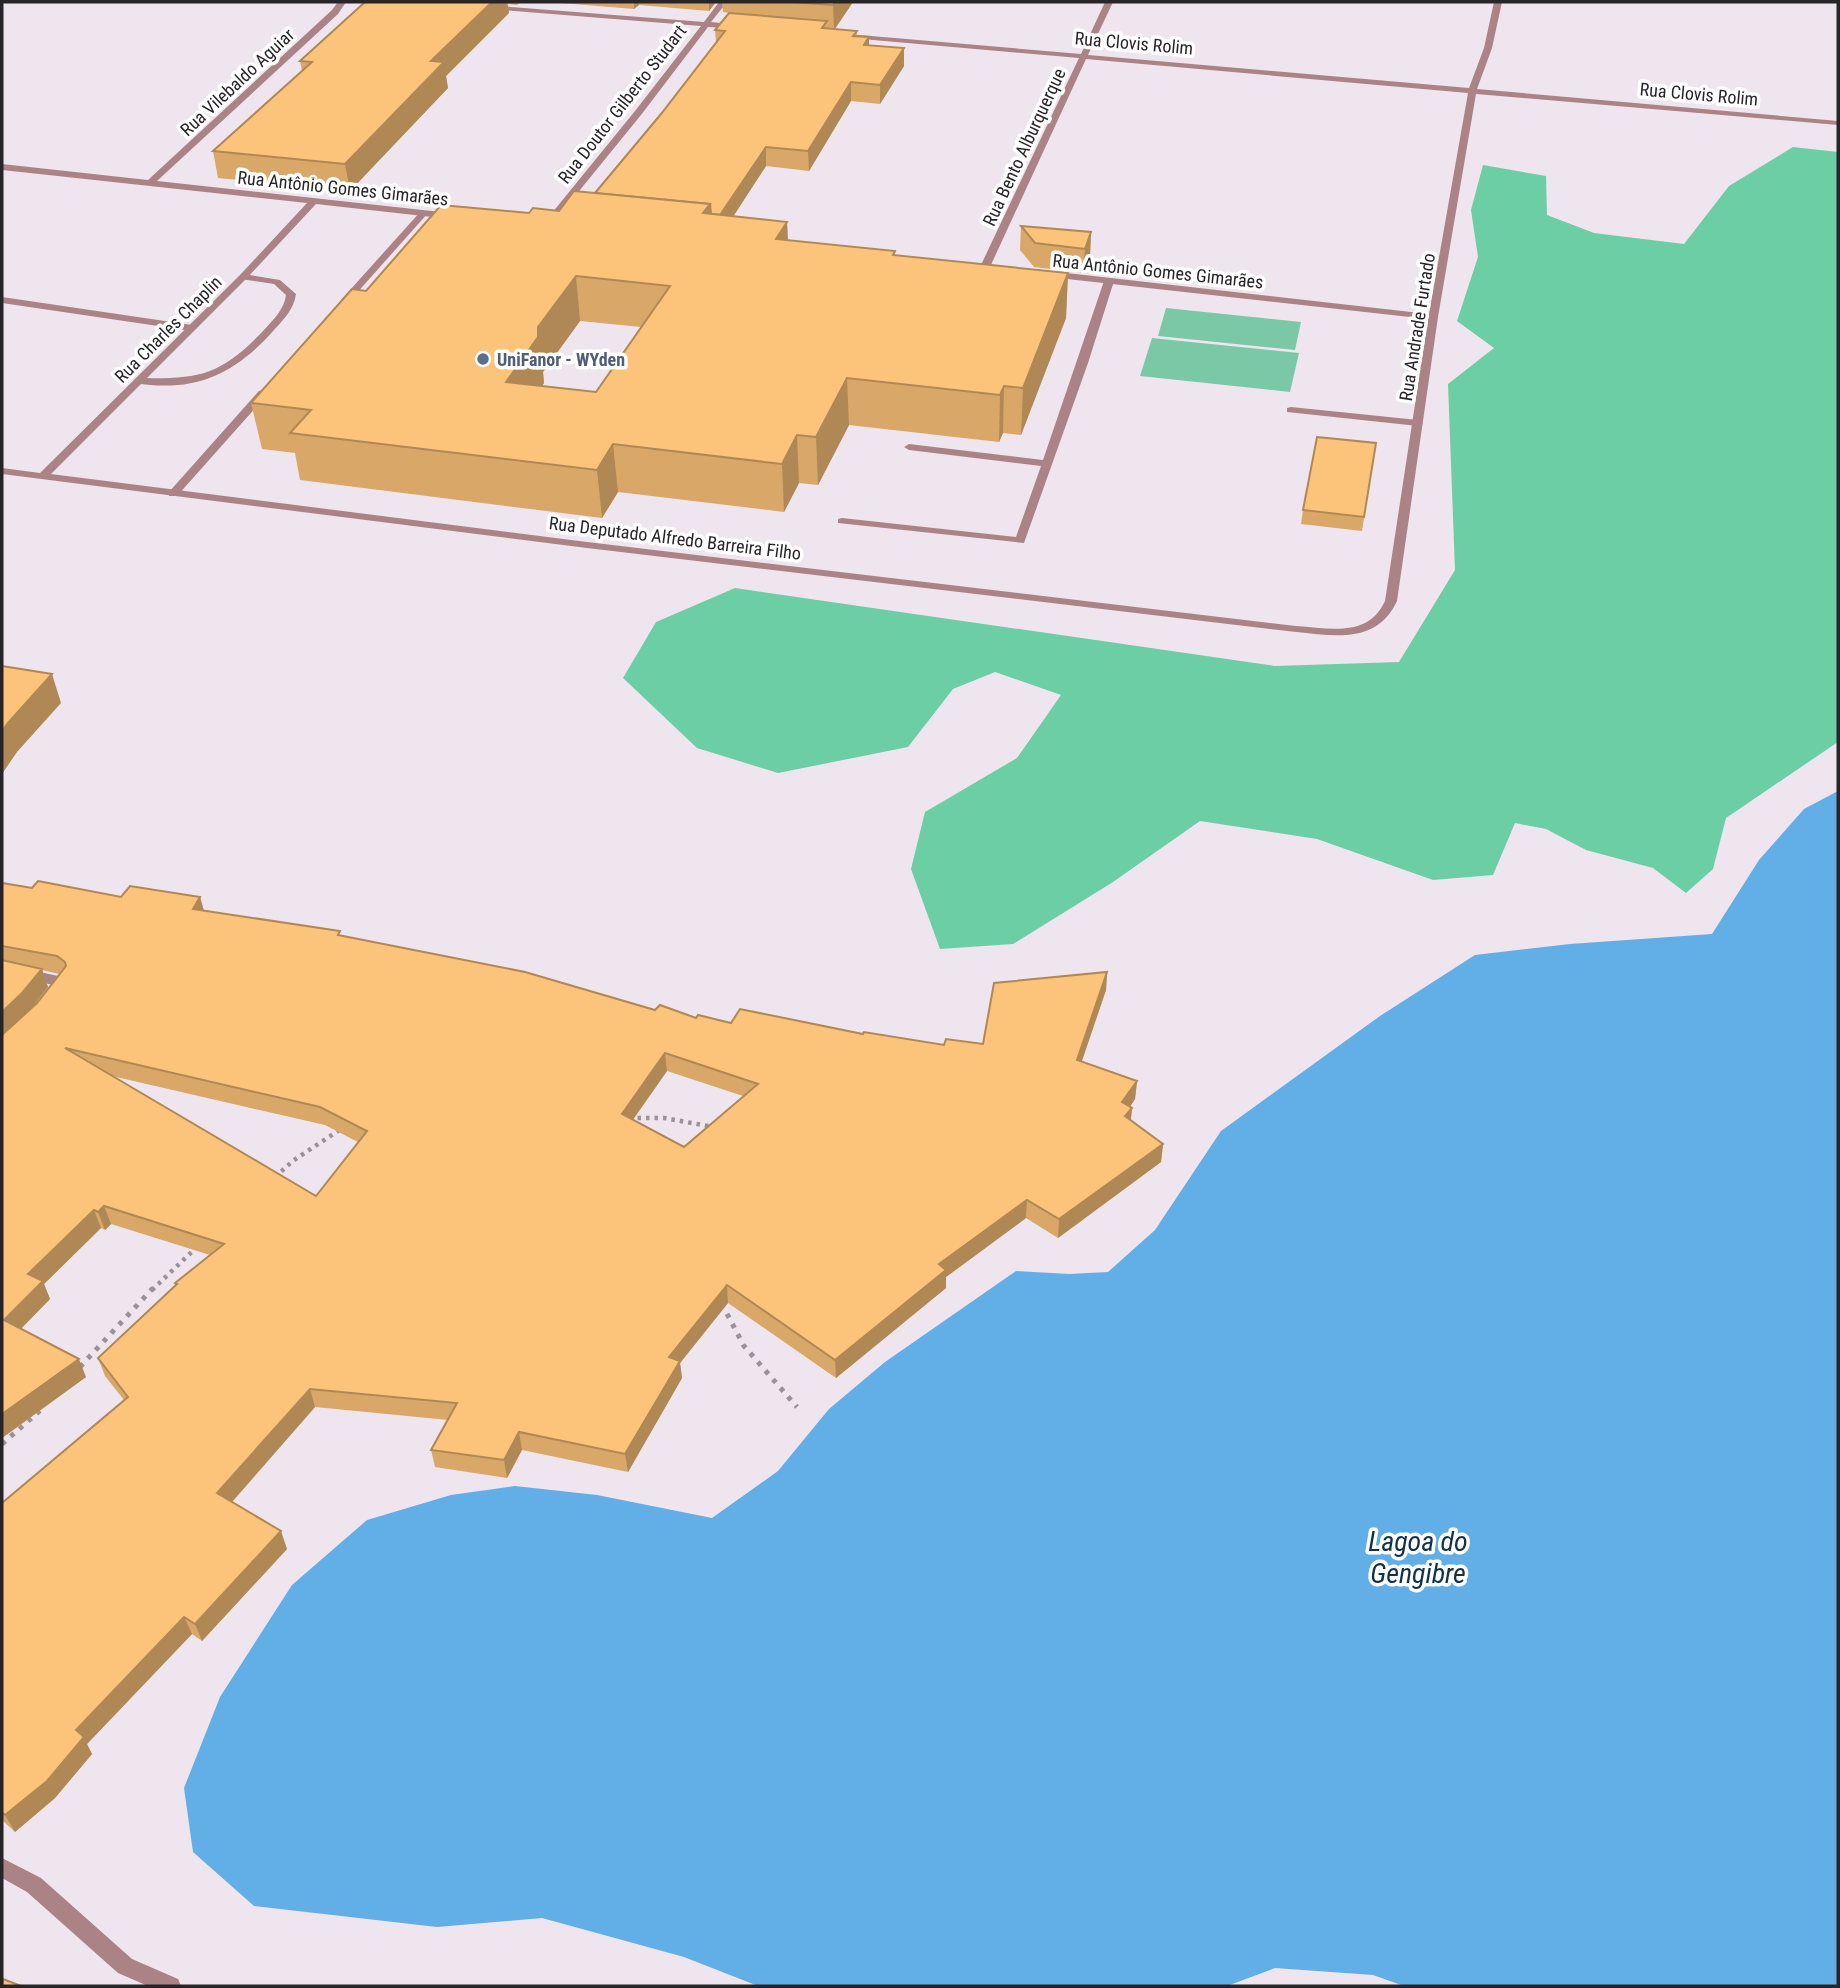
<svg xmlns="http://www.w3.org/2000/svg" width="1840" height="1988" font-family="'Roboto Condensed',sans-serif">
  <rect width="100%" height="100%" fill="#efe5ee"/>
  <g fill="#7bc8a6">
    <path d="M1166,308L1301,322L1295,350L1158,336Z"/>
    <path d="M1152,338L1299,353L1290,392L1140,376Z"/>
  </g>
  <path fill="#6ccea4" d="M1793,147L1838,152V742L1726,818L1713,869L1686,893L1653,868L1586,850L1546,829L1515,823L1493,875L1433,880L1317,839L1200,821L1113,882L1013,944L940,949L911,869L925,812L1017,758L1061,695L995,672L953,689L908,747L778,773L697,748L623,678L656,622L735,588L1275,666L1399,662L1455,570L1448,384L1494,348L1457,321L1478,257L1471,210L1483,165L1546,176L1547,215L1594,233L1684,244L1729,186Z"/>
  <path fill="#62aee6" d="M1838,791V1986H1404L1373,1975L1275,1968L1227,1986H758L684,1957L542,1918L437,1927L254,1906L193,1852L184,1788L220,1697L292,1585L367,1520L451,1495L515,1486L597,1495L712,1518L778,1471L829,1409L885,1362L1016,1271L1069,1274L1108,1272L1155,1230L1221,1131L1380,1016L1475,955L1570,944L1712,934L1759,860L1804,809Z"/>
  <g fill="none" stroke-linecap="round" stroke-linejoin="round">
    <g stroke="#999298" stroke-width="4.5" stroke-dasharray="3.5 5" stroke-linecap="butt">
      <path d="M629,1118H664L714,1127"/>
      <path d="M275,1177L294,1160L341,1129"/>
      <path d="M152,1290L198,1246"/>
    </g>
    <g stroke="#999298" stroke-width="5" stroke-dasharray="4.5 7" stroke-linecap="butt">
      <path d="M719,1306L725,1310L744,1346L797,1407"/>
      <path d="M80,1367L153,1288"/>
      <path d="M2,1444L43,1408"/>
    </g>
    <g fill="#ab8386" fill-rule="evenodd">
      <path d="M421,211L428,213L347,304H341V300Z"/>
      <path d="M243,274L280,280L296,294C294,309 284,319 274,330C235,374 195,393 135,383L134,381L139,378C199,379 220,376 263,331C273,320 284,310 286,295L274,284L240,279V275Z"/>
      <path d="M1109,278L1114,281L1088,363L1024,543L838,523V519L842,518L1016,537L1041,466L909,450L904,447L909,444L1043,460L1104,281Z"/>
      <path d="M2,297L192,325L197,328L192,331L2,303Z"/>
      <path d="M263,390L267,391V395L177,496H169V492L259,391Z"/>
      <path d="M1291,407L1418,420L1423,423L1418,426L1287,412V408Z"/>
    </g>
    <g fill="#ab8386" fill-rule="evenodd">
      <path d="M338,2H346L338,14L157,181L450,213L454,216L450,219L316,204L246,279L51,474L587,542L1296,626C1330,628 1368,638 1385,601L1428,319L1049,277L1044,274L1049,271L1429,314L1468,93L1086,59L990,267L985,270L980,267L1079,58L839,37H836V33L1081,54L1105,2H1113L1088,55L1469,88L1484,48L1494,2H1502L1492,48L1477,89L1838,121V125L1476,94L1438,317L1397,601C1377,644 1336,636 1296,632L587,548L2,474V468L40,473L240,275L307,203L2,170V164L148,180L332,10Z"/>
      <path d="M719,2H727L711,22L739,25L743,27L742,29L708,27L641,115L549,228H543V224L635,111L701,26L490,9H487V5L704,22Z"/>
      <path d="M2,964L63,977L70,982L63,991L58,993L51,988L53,985L2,974Z"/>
      <path d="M2,1858L41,1878L132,1959L178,1979L181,1986H148L118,1973L27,1892L2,1878Z"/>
    </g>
  </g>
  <g fill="#d9a869" fill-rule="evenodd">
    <path d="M365,2H520L517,5L508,4L509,13L446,76L448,88L350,191L218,178L213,151L302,71L300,61Z"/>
    <path d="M549,2H716L709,11L639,5L634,9Z"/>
    <path d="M722,2H853L835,29L857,31V36L869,46L904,48V66L880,104L851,101L809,171L766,166L733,216L787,222L788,240L895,256L1068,273L1066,318L1021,435L1003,433L999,442L849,425L818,485L799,483L784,512L618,492L602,518L300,480L295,453L262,449L251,403L366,291L529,213L559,211L595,193L661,114L716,43L715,30L736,14L723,12ZM580,321L641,327L596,392L542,386L544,383L543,372Z"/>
    <path d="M1021,226L1091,232L1090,256L1083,273L1034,267L1020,250Z"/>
    <path d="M1376,443L1362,531L1301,524L1303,510Z"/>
    <path d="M2,883L32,888L121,897H200L204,911L341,936L655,1010L696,1018L731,1023L863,1034L944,1045L983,1044L1107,972L1106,990L1082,1061L1137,1081L1135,1099L1130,1107L1132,1108L1131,1120L1163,1144L1161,1162L1058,1238L1026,1218L946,1277V1288L836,1378L728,1303L680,1363L682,1378L628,1472L522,1450L507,1478L435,1467L431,1450L448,1420L315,1407L232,1502L287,1549L202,1641L192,1634L87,1744L92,1754L55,1798L15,1832L2,1820V1503L124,1400L105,1376L98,1358L176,1285L175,1283L210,1255L111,1224L105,1230L101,1228L44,1284L50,1299L21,1328L86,1377L2,1438ZM42,970L59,974L34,1005L48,987ZM667,1071L743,1096L684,1147L633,1120ZM112,1076L325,1125L358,1142L316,1196Z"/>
  </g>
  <g fill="#b08855">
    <path d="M492,2H507L509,13L446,76L448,88L350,191L345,164L431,61Z"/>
    <path d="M634,2H639V5L634,9Z"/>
    <path d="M709,2H716L709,11Z"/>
    <path d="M835,2H853L834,30L833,5Z"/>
    <path d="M869,37V55L864,45Z"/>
    <path d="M904,48V66L880,104V85Z"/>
    <path d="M851,82V101L809,171L808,151Z"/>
    <path d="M766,147V166L720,237L718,217Z"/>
    <path d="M710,204L713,247L703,213Z"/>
    <path d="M787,222L789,265L776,239Z"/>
    <path d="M1091,232L1090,256L1083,273L1085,249Z"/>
    <path d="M1068,273L1066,318L1021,435L1023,388Z"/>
    <path d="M576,276L580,321L543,372L544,383L512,429L506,382L538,327Z"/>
    <path d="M847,378L849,425L818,485L816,437Z"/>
    <path d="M1004,386L1003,433L999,442L1000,395Z"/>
    <path d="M797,435L799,483L784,512L782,464Z"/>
    <path d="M613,444L618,492L602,518L597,470Z"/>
    <path d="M52,674L61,703L17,752L2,774V731L8,723Z"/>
    <path d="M200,897L205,915L193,909Z"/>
    <path d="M42,969L48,987L29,1011L2,1037V1012Z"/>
    <path d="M1107,972L1106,990L1076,1078L1077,1060Z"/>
    <path d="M665,1053L667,1071L624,1132L622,1114Z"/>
    <path d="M1137,1081L1135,1099L1121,1120L1122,1102Z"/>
    <path d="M1132,1108L1130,1126L1125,1116Z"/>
    <path d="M1163,1144L1161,1162L1058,1238L1059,1219Z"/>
    <path d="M1027,1200L1026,1218L946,1277V1288L836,1378L835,1360L939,1264Z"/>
    <path d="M104,1206L111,1224L105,1230L98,1212Z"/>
    <path d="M94,1210L101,1228L44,1284L50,1299L12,1338L4,1320L28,1274Z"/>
    <path d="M727,1285L728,1303L680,1363L682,1378L628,1472L625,1454L669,1357Z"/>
    <path d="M79,1359L86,1377L2,1438V1414Z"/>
    <path d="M310,1389L315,1407L224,1511L217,1493Z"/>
    <path d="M519,1432L522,1450L507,1478L504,1460Z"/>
    <path d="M281,1531L287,1549L202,1641L195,1624Z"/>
    <path d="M184,1617L192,1634L87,1744L92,1754L55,1798L15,1832L5,1815L76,1730Z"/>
  </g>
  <g fill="#fcc37a" stroke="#b08855" stroke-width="2" fill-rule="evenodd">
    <path d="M365,2H492L431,61L444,62L345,164L213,151L312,62L300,61Z"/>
    <path d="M792,2H835L833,5Z"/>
    <path d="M729,13L827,21L822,28L857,31L853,36L869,37L864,45L904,48L880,85L851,82L808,151L766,147L720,215L711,214L710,204L595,193L661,114L725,31L715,30Z"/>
    <path d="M574,191L710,204L703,213L787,222L776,239L895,251L893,255L1068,273L1023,388L1004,386L1000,395L847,378L816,437L797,435L782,464L613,444L597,470L290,433L311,410L251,403L352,289L366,291L441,205L529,213L533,208L559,211ZM576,276L670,286L596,392L506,382L538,337V327Z"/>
    <path d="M1021,226L1091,232L1085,249L1035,243Z"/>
    <path d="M1317,437L1376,443L1364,517L1303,510Z"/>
    <path d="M2,666L52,674L8,723L2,731Z"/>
    <path d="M38,881L121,897L130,886L200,897L193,909L340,931L338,935L525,972L655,1010L660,1005L696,1018L698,1015L731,1023L740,1009L863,1034L864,1032L944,1045L946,1039L983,1044L994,983L1107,972L1077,1060L1137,1081L1122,1102L1132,1108L1125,1116L1163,1144L1059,1219L1027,1200L939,1264L946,1270L835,1360L727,1285L669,1357L680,1361L625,1454L519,1432L504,1460L431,1450L457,1403L310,1389L217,1493L281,1531L195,1624L184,1617L76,1730L84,1737L47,1781L5,1815L2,1812V1503L128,1397L98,1358L177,1284L175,1283L224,1244L104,1206L98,1212L94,1210L28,1274L43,1281L4,1320L79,1359L2,1414V1035L37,1003L66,966L65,962L57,956L2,946V883L32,888ZM65,1048L320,1107L367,1131L316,1196ZM665,1053L758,1084L684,1147L622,1114Z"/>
    <path d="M2,960L42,969L22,993L2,1012Z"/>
    <path d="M3,1979L21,1986H2Z"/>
  </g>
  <circle fill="#5c6f8a" stroke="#fff" stroke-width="2.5" cx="483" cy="359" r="7"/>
  <g text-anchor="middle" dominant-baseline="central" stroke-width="7" stroke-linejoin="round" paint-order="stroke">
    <g font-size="18" fill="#282528" stroke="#fff">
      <text transform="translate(1134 43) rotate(5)">Rua Clovis Rolim</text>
      <text transform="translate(237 82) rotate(-43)">Rua Vilebaldo Aguiar</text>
      <text transform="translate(1699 94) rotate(5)">Rua Clovis Rolim</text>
      <text transform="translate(622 104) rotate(-52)">Rua Doutor Gilberto Studart</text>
      <text transform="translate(1024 147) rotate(-65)">Rua Bento Alburquerque</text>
      <text transform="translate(343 188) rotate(6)">Rua Antônio Gomes Gimarães</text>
      <text transform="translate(1158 271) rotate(6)">Rua Antônio Gomes Gimarães</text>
      <text transform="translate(1417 327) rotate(-81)">Rua Andrade Furtado</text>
      <text transform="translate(168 329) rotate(-45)">Rua Charles Chaplin</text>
      <text transform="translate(675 538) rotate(7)">Rua Deputado Alfredo Barreira Filho</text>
    </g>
    <g font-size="18" font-weight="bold" fill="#4e5e75" stroke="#fff" text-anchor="start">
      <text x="497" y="359">UniFanor - WYden</text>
    </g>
    <g font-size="28" font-style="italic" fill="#113249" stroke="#fff">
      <text x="1418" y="1541">Lagoa do<tspan x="1418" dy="32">Gengibre</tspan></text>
    </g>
  </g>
  <rect width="1840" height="1988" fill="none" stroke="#282528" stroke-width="7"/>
</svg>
